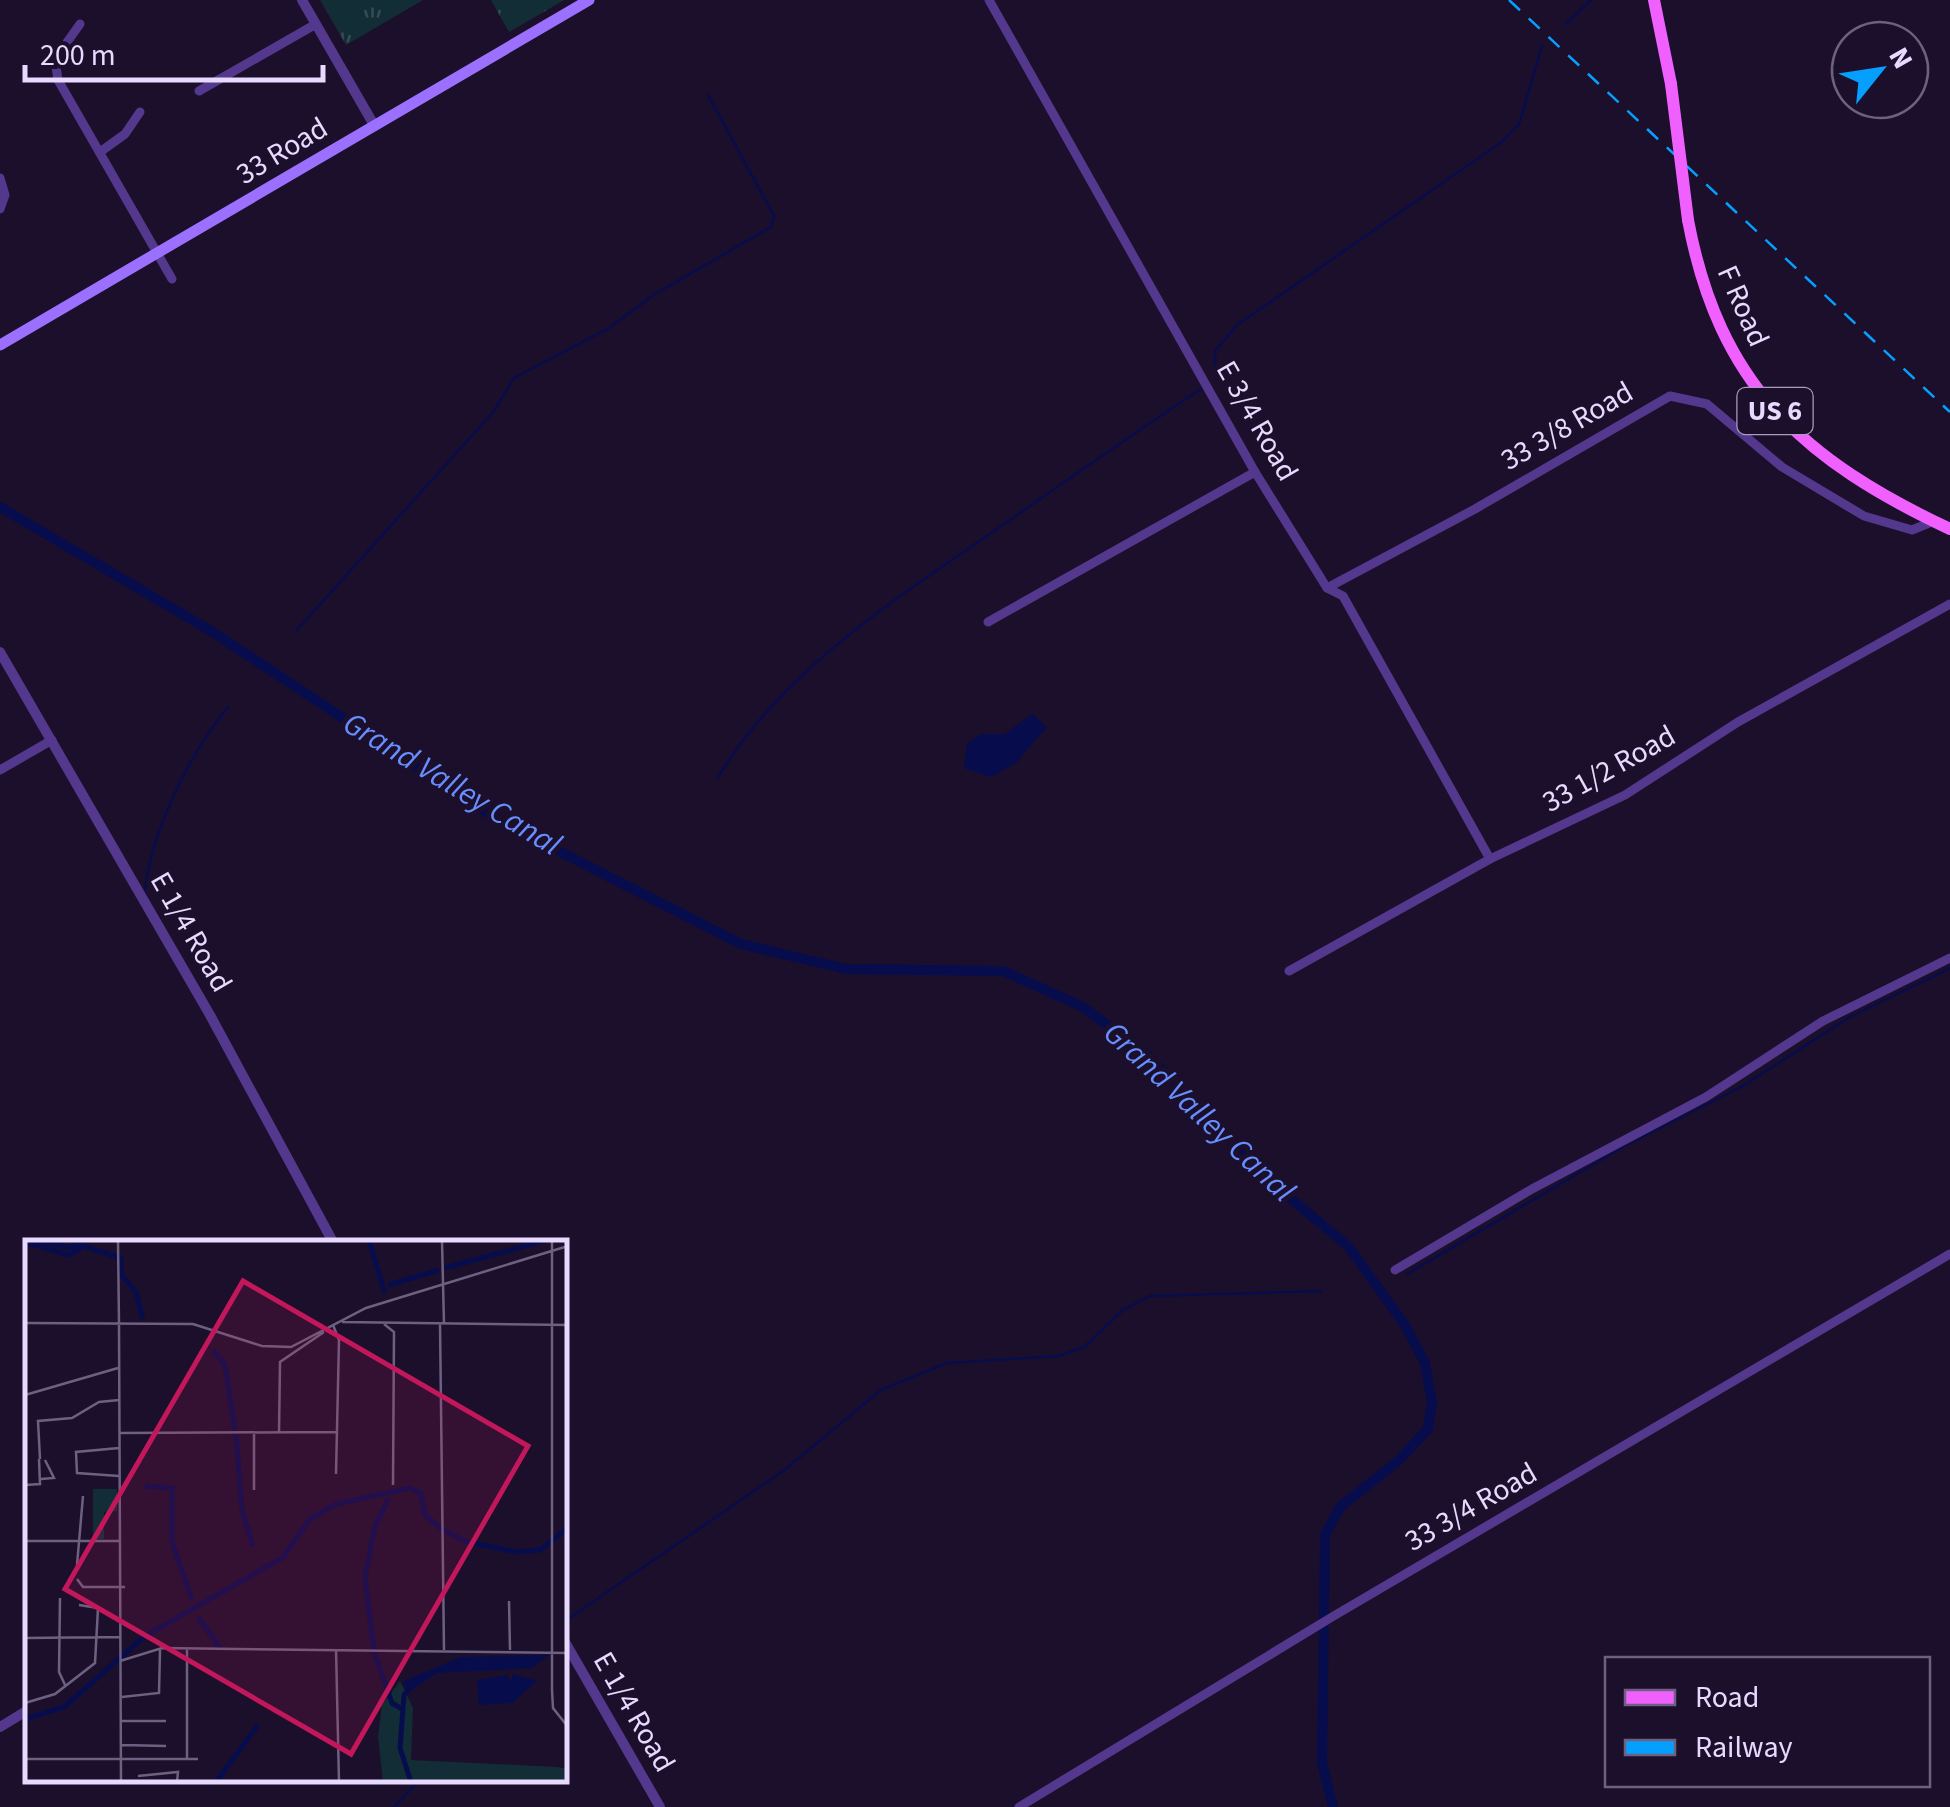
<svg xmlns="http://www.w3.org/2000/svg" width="1950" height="1807" font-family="'Source Sans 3',sans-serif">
  <defs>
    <pattern id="grass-tufts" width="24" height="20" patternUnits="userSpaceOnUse" patternTransform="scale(2.5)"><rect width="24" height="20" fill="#122d36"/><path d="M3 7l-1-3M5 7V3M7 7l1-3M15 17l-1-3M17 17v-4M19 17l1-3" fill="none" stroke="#344b54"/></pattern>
  </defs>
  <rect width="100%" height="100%" fill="#1c0f2b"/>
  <g fill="url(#grass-tufts)">
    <path d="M320,0H423L346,45Z"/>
    <path d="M491,0H564L509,32Z"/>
  </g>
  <path fill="#070d4c" d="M1032,714L1047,727L1015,764L991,777L964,768L967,743L981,734H1005Z"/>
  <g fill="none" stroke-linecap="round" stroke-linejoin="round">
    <g stroke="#070d4c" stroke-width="2.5">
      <path d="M1566,24L1591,0"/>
      <path d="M1216,379L1215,351L1237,325L1503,141L1519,124L1542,46"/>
      <path d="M296,631L494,411L514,378L609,328L655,294L771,227L774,216L708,95"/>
      <path d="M718,777C783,670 893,601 994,531C1063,483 1131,435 1201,389"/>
      <path d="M144,895C152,830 187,758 228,707"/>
      <path d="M1407,1274L1628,1144L1741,1087L1850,1017L1950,968"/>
      <path d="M565,1621L783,1471L881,1390L947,1363L1059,1356L1084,1347L1123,1310L1150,1296L1321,1291"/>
      <path d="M394,1807L420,1780"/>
    </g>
    <path stroke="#070d4c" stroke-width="10" d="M0,507L211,631L498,820L741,944L846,969L1003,971L1083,1007L1145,1053L1272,1183L1348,1246L1405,1325L1425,1363L1432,1402L1428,1429L1398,1461L1340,1507L1325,1535L1322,1763L1333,1807"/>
    <g stroke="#53388d" stroke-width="9">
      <path d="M989,0L1255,472L1327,588L1343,596L1490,859"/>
      <path d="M80,24L55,59L58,80L172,279"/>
      <path d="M199,91L316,24"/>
      <path d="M100,152L125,134L140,112"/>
      <path d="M0,178L5,195L0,209"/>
      <path d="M1327,588L1475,509L1670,396L1707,404L1782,467L1864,516L1912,530L1934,521"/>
      <path d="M988,622L1255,472"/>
      <path d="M0,770L52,740"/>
      <path d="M1289,971L1490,859L1625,795L1738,722L1950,604"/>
      <path d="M1395,1270L1532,1189L1706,1097L1823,1021L1950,958"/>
      <path d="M1019,1807L1332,1617L1950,1254"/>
    </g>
    <g stroke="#53388d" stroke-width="10">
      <path d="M302,0L374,125"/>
      <path d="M0,652L210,1015L333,1242"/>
      <path d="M565,1642L660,1807"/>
      <path d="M0,1727L28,1710"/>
    </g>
    <path stroke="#9c70ff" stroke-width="11" d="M0,345L589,0"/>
    <g stroke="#f060ff" stroke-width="12">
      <path d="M1654,0L1671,84"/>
      <path d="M1688,220C1719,385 1803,460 1950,529"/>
    </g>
    <path stroke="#05a0ff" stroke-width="2.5" stroke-dasharray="15 12" stroke-linecap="butt" d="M1509,0L1950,412"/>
    <path stroke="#f060ff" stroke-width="12" d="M1671,84L1688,220"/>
  </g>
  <g text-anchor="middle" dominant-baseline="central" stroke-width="10" stroke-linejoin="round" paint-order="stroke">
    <rect fill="#1c0f2b" stroke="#ab9cbf" stroke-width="2.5" x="1737.5" y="388" width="75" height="46" rx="8"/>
    <g font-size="28" font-weight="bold" fill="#e8d9ff">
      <text x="1775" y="411">US 6</text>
    </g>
    <g font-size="30" fill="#e8d9ff" stroke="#1c0f2b">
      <text transform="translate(282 151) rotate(-31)">33 Road</text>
      <text transform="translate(1743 306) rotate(66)">F Road</text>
      <text transform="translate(1257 421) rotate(60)">E 3/4 Road</text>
      <text transform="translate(1567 426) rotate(-30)">33 3/8 Road</text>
      <text transform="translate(1609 769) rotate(-29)">33 1/2 Road</text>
      <text transform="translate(191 932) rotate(60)">E 1/4 Road</text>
      <text transform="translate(1471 1507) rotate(-30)">33 3/4 Road</text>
      <text transform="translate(634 1712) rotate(60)">E 1/4 Road</text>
    </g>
    <g font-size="32" font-style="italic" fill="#678eff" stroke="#1c0f2b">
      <text transform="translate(452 784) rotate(31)">Grand Valley Canal</text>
      <text transform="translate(1199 1112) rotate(43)">Grand Valley Canal</text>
    </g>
  </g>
  <g transform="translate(25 1240)">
    <rect width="542" height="542" fill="#1c0f2b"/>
    <path d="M68,249H92V271L79,272V299H68ZM375,441L388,468L386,520L533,527L542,529V542H358L353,496L357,465Z" fill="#122d36"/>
    <path d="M524,415L507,428L412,433L385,451L377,442L436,417ZM487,434L512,441L487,463L454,465L452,440L482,435L487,442Z" fill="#070d4c"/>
    <path fill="none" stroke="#070d4c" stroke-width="5" d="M13,1L47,8L56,1M344,1L360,53M0,2L44,15L59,6L96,18V34L111,52L118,79M420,28L518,1M363,45L414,30M188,110L200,125L210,191M211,195L217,270L228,306M120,246L147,248V302L167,360M364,258L350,286L340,337L349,412L367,463L377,469M173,377L195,408M0,479L39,467L120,396L257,318L285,279L311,264L385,248L396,254L400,275L414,287L439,301L490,312L515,310L543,288M191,542L233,485M386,542L375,508L379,455L386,447"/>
    <path fill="none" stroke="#6e6080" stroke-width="2.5" d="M93,1L94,83M417,1L419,84M527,1V450L528,468L543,487M317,82L543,85M0,83L168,84L237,106L266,107L341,68L543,6M94,83L96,542M359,84L369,92L368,245M415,84L419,410M308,85L314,100L311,234M0,155L93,128M94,193L312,192M254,193L255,122L299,92M94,208L51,212L52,233L94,236M15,219L13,181L47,178L74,162L94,160M16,239L29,238L20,220M0,245L15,244L14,219M229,250V194M0,301H94M52,325L58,256M52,339L58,347H100M35,358L34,432L41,447M484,361L485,410M0,398L95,397M311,409L314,542M95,421L137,408L543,413M97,457L134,453L135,410M0,463L30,454L70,423L73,368L54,365M96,481H141M97,505L141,506M0,519H173M162,519V408M113,536L153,532L152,542"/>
    <path fill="#c2185b" fill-opacity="0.15" stroke="#c2185b" stroke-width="5" d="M218,41L503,206L326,514L40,349Z"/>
    <rect width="542" height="542" fill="none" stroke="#e8d9ff" stroke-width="5"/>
  </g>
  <rect x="1605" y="1657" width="325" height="130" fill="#1c0f2b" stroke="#6e6080" stroke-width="2.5"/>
  <rect x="1625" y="1690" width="50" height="15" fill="#f060ff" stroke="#6e6080" stroke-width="2.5"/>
  <text x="1695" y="1707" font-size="30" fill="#e8d9ff">Road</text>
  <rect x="1625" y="1740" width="50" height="15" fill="#05a0ff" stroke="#6e6080" stroke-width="2.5"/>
  <text x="1695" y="1757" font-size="30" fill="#e8d9ff">Railway</text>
  <g transform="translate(1880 70) rotate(60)"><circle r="48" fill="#1c0f2b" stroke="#6e6080" stroke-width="2.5"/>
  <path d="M0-8L18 38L0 25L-18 38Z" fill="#05a0ff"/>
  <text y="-15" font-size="28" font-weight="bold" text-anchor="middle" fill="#e8d9ff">N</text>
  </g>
  <path d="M25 65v15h298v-15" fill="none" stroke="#e8d9ff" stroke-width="5"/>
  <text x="40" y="65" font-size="30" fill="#e8d9ff" stroke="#1c0f2b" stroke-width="8" paint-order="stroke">200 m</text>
</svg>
